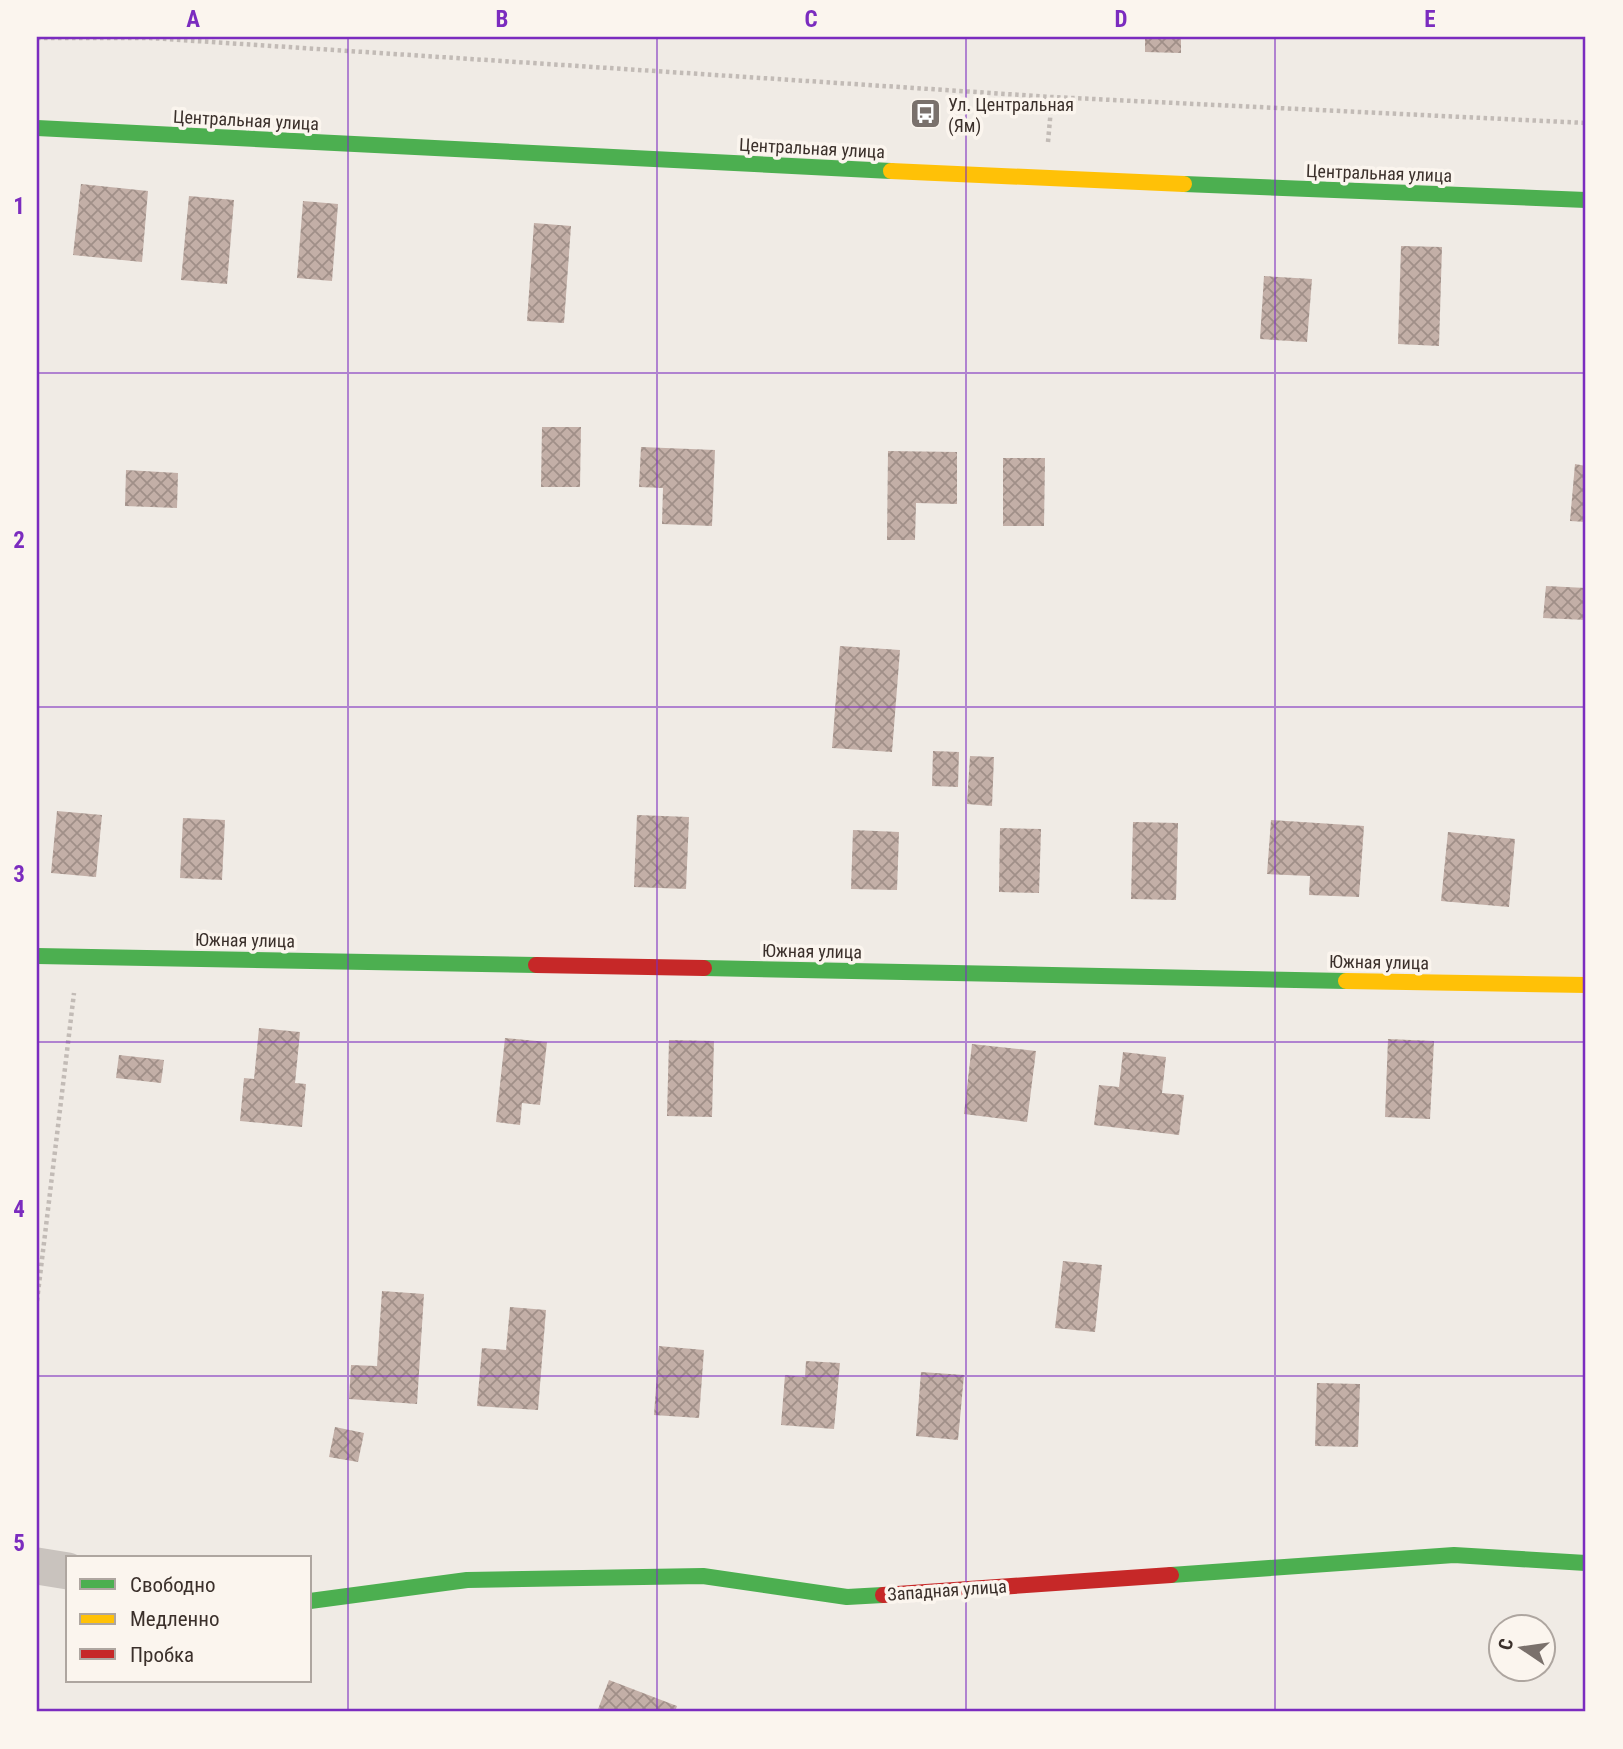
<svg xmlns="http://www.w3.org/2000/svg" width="1623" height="1749" font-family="'Roboto Condensed',sans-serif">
  <defs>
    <pattern id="building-cross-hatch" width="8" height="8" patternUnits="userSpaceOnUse" patternTransform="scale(1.75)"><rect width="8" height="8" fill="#c3afa7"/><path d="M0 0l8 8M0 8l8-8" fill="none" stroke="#a08f88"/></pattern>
  </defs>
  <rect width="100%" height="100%" fill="#f0ebe5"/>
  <g fill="url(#building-cross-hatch)">
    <path d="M1145,37H1181V53L1145,52Z"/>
    <path d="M81,184L148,191L142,262L73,255Z"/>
    <path d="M189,196L234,200L227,284L181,280Z"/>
    <path d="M303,201L338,204L332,281L297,278Z"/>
    <path d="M534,223L571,226L564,323L527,321Z"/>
    <path d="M1401,246L1442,247L1439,346L1398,344Z"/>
    <path d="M1264,276L1312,279L1307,342L1260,339Z"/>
    <path d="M542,427H581L580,487H541Z"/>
    <path d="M641,447L715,450L712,526L662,524L663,488L639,487Z"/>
    <path d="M888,451L957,452V504L916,503L915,540H887Z"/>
    <path d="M1003,458H1045L1044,526H1003Z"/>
    <path d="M1575,464L1586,466V522L1570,521Z"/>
    <path d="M126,470L178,473L177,508L125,506Z"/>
    <path d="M1546,586L1586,588V620L1543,618Z"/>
    <path d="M840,646L900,650L892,752L832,748Z"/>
    <path d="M933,751L959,752L958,787L932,786Z"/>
    <path d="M970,756L994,757L992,806L967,804Z"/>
    <path d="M57,811L102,815L96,877L51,873Z"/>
    <path d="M637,815L689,817L686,889L634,887Z"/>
    <path d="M183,818L225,820L222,880L180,878Z"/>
    <path d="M1271,820L1364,826L1359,897L1309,895L1310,876L1267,874Z"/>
    <path d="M1133,822L1178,823L1176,900L1131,899Z"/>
    <path d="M1000,828L1041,829L1039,893L999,892Z"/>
    <path d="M853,830L899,832L897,890L851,889Z"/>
    <path d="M1448,832L1515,839L1509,907L1441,901Z"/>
    <path d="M259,1028L300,1032L295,1083L306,1084L302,1127L240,1121L244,1078L254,1079Z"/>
    <path d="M505,1038L547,1042L540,1105L522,1103L520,1125L496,1122Z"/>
    <path d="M1388,1039L1434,1041L1430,1119L1385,1117Z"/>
    <path d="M669,1040L714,1041L712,1117L667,1116Z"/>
    <path d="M972,1044L1036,1051L1027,1122L964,1114Z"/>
    <path d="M1123,1052L1166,1057L1162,1093L1184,1095L1179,1135L1094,1125L1099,1085L1119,1087Z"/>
    <path d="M119,1055L164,1060L161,1083L116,1078Z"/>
    <path d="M1063,1261L1102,1265L1095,1332L1055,1328Z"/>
    <path d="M382,1291L424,1294L417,1404L349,1399L351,1365L377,1366Z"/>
    <path d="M510,1307L546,1310L538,1410L477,1406L482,1348L506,1350Z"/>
    <path d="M659,1346L704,1350L699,1418L654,1415Z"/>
    <path d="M806,1361L840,1363L834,1429L781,1425L785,1375L805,1377Z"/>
    <path d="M921,1372L964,1375L958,1440L916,1436Z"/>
    <path d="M1317,1383L1360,1384L1358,1447L1315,1446Z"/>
    <path d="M335,1427L364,1433L358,1462L329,1457Z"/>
    <path d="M609,1680L677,1706L675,1712H597Z"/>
  </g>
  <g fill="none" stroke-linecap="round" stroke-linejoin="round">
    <g stroke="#c2bbb6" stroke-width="4.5" stroke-dasharray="3.5 3.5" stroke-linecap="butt">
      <path d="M37,38H150L1052,97L1586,123"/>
      <path d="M1048,142L1052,97"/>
      <path d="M37,1301L74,993"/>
    </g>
    <path stroke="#c9c3be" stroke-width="37" d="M37,1566L68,1571"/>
    <g stroke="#4caf50" stroke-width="16">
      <path d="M37,128L891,171"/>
      <path d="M1184,184L1586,200"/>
      <path d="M37,956L536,965"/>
      <path d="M704,968L1346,981"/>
      <path d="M1171,1575L1454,1555L1586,1563"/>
      <path d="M310,1601L467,1580L703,1576L847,1597L883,1595"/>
    </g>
    <g stroke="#ffc107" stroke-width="16">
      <path d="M891,171L1184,184"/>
      <path d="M1346,981L1586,985"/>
    </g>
    <g stroke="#c62828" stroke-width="16">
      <path d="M536,965L704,968"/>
      <path d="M883,1595L1171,1575"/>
    </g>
  </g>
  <path fill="none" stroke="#7b2cbf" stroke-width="2" stroke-opacity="0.55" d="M348,37V1712M657,37V1712M966,37V1712M1275,37V1712M37,373H1586M37,707H1586M37,1042H1586M37,1376H1586"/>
  <defs>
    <symbol id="bus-square" viewBox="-11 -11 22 22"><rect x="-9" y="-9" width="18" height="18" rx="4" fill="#7a716c" stroke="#fbf5ee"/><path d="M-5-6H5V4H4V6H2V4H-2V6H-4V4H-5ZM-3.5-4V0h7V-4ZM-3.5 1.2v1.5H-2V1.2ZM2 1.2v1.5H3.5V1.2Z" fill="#fff"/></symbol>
  </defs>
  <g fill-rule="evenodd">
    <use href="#bus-square" x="908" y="96" width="35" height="35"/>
  </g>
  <g text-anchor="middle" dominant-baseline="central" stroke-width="7" stroke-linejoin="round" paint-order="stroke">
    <g font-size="18" fill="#3b302b" stroke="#fbf5ee" text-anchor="start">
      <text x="948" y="104">Ул. Центральная<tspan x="948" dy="21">(Ям)</tspan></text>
    </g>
    <g font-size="18" fill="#3b302b" stroke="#fbf5ee">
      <text transform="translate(246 120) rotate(3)">Центральная улица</text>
      <text transform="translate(812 148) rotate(3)">Центральная улица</text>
      <text transform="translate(1379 173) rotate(2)">Центральная улица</text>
      <text transform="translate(245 940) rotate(1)">Южная улица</text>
      <text transform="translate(812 951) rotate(1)">Южная улица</text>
      <text transform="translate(1379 962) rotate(1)">Южная улица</text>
      <text transform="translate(947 1590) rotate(-4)">Западная улица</text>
    </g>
  </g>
  <rect width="1623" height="1749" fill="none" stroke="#fbf5ee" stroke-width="77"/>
  <rect x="66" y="1556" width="245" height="126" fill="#fbf5ee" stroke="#aea6a0" stroke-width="2"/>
  <rect x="80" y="1579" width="35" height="10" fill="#4caf50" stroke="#aea6a0" stroke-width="2"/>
  <text x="130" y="1592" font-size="21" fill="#3b302b">Свободно</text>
  <rect x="80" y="1614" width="35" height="10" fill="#ffc107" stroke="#aea6a0" stroke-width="2"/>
  <text x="130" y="1626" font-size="21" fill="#3b302b">Медленно</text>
  <rect x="80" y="1649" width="35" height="10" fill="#c62828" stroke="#aea6a0" stroke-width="2"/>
  <text x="130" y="1662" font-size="21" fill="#3b302b">Пробка</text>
  <g transform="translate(1522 1648) rotate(283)"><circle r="33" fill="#fbf5ee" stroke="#aea6a0" stroke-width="2"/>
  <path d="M0-5L12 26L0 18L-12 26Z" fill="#7a716c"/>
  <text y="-10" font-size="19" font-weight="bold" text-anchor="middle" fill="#3b302b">С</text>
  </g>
  <rect x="38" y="38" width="1546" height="1672" fill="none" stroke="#7b2cbf" stroke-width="2.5"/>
  <g font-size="23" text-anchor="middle" font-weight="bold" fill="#7b2cbf">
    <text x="193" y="27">A</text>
    <text x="502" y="27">B</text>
    <text x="811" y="27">C</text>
    <text x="1121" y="27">D</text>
    <text x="1430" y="27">E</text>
    <text x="19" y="214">1</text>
    <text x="19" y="548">2</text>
    <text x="19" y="882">3</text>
    <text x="19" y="1217">4</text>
    <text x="19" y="1551">5</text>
  </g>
</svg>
